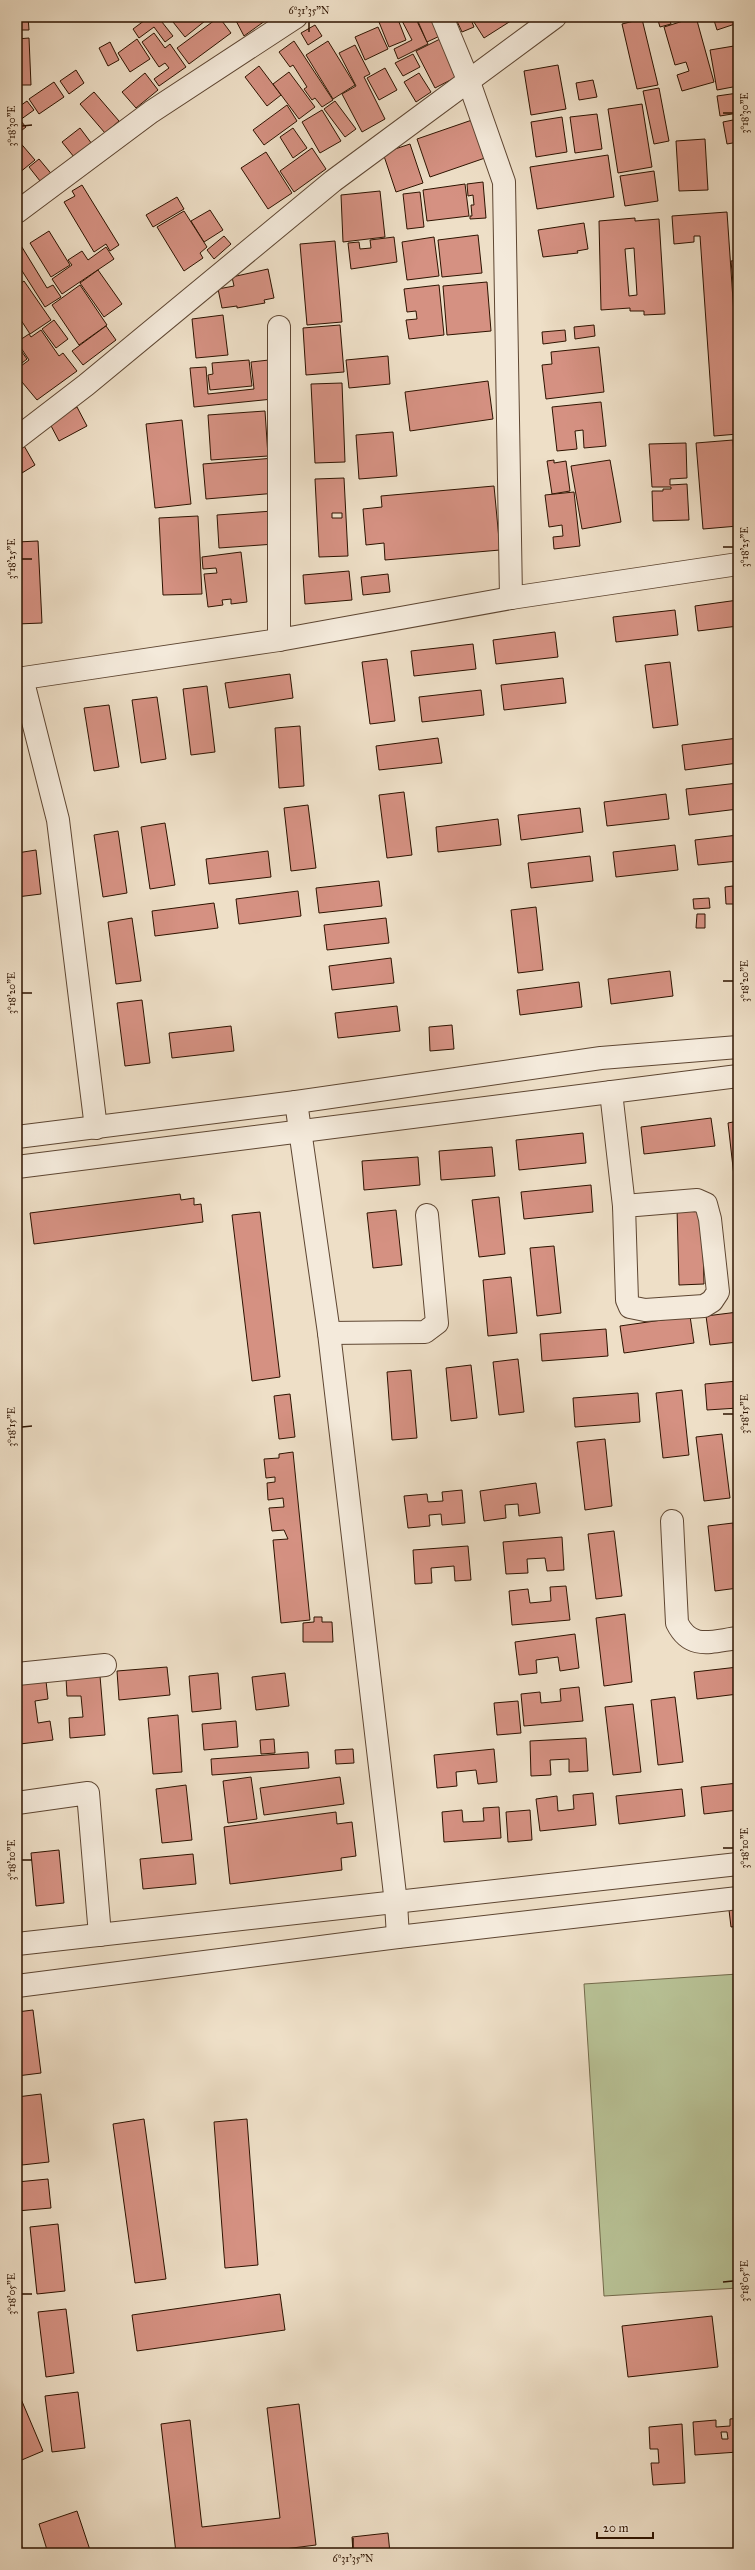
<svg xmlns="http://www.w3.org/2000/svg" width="755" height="2570" font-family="'IM FELL Great Primer',serif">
  <rect width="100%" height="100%" fill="#eedfc7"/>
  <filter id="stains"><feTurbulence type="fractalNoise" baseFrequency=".005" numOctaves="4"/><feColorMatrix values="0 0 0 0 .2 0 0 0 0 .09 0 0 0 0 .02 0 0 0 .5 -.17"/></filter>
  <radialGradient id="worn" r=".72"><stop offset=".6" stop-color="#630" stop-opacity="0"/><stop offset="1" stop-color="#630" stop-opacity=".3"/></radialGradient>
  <path fill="#b8c296" stroke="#736a4b" d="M738,1974V2288L604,2296L584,1984Z"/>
  <g fill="#d59182" stroke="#2e1300" fill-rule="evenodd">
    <path d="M17,17H28L29,30H17Z"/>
    <path d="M149,17H158L173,36L165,42L154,27L139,38L133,29Z"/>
    <path d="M179,17H210L185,37L173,22Z"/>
    <path d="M219,17L231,33L189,64L177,48Z"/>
    <path d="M234,17H268L269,18L244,36Z"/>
    <path d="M377,17H397L406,40L389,47Z"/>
    <path d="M400,17H415L428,44L398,59L394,49L412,40Z"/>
    <path d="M416,17H436L444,34L427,42Z"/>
    <path d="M455,17H470L474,27L462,32Z"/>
    <path d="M475,17H517L484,38L472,19Z"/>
    <path d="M657,17H669L671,24L660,27Z"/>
    <path d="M696,17L714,82L682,91L677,75L689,71L686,62L675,65L664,27Z"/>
    <path d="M713,17H738V23L717,30Z"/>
    <path d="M642,19L658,85L637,89L622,24Z"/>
    <path d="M315,25L322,36L308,45L301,33Z"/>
    <path d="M378,27L388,49L365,60L355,37Z"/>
    <path d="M154,33L165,48L170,44L186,67L159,86L154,79L169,68L165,63L159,67L142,42Z"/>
    <path d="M735,36H738V55Z"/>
    <path d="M444,37L462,74L435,88L416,51Z"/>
    <path d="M29,38L31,85H17V39Z"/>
    <path d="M137,39L150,59L130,72L118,53Z"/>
    <path d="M294,41L333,100L322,107L315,98L312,100L304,89L307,87L293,65L290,67L279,52Z"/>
    <path d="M328,41L355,85L333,99L306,55Z"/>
    <path d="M110,42L119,60L108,66L99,48Z"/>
    <path d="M355,45L370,74L364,77L385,119L362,132L342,94L356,86L339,53Z"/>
    <path d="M734,46L738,86L717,90L710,50Z"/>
    <path d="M413,54L420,67L403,76L395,63Z"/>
    <path d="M558,65L566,109L531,115L524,71Z"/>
    <path d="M259,66L281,95L267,106L245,77Z"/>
    <path d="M385,68L397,90L379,100L367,78Z"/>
    <path d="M76,70L84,83L69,94L60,81Z"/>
    <path d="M289,72L315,107L299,119L273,84Z"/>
    <path d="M145,73L158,90L136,108L122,92Z"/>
    <path d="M419,73L431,92L416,102L404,82Z"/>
    <path d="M593,80L597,97L579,100L576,83Z"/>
    <path d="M54,82L64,97L39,114L29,99Z"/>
    <path d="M659,88L669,141L654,144L643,91Z"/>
    <path d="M94,92L119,121L105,133L80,104Z"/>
    <path d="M738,93V113L720,116L717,96Z"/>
    <path d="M27,101L34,110L20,120L26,127L17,134V108Z"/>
    <path d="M335,101L356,129L345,137L324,109Z"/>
    <path d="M642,104L652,167L618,173L608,109Z"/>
    <path d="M287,105L297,121L264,145L253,130Z"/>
    <path d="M322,110L341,141L320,153L302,122Z"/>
    <path d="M597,114L602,149L575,153L570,117Z"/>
    <path d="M562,117L567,152L536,157L531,122Z"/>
    <path d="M738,119V142L727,144L723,122Z"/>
    <path d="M472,120L485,158L430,177L417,139Z"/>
    <path d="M80,128L92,144L74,157L62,142Z"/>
    <path d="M293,128L307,148L293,158L280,137Z"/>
    <path d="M17,139L35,160L19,173L17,171Z"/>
    <path d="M705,139L708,190L679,191L676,141Z"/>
    <path d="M410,144L423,183L396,192L383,153Z"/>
    <path d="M312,148L326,169L294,192L280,171Z"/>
    <path d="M266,152L292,193L268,209L241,168Z"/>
    <path d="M608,155L614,197L537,209L530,167Z"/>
    <path d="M39,159L54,177L44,186L29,167Z"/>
    <path d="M654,171L658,201L625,206L620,176Z"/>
    <path d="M483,182L486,218L470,219V216H472L471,205H474L473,195L468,196L467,184Z"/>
    <path d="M465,184L469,216L427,221L423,190Z"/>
    <path d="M82,185L119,245L110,251L106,244L94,252L64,202L75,196L72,191Z"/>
    <path d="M380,191L385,237L343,242L341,195Z"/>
    <path d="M420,192L424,227L407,229L403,194Z"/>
    <path d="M177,197L184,209L153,227L146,215Z"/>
    <path d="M210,210L223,230L204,242L191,221Z"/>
    <path d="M184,211L207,247L200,253L203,258L184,271L157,227Z"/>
    <path d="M727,212L738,373V434L714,436L700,236H694V242L674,244L672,216Z"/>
    <path d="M635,218V221L659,219L665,314L644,315V311H630V308L601,310L599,221ZM634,248L637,295L629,296L625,249Z"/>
    <path d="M584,223L588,249L577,251L578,253L543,257L538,230Z"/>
    <path d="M49,231L70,265L51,277L30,243Z"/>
    <path d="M478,235L482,273L442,277L438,240Z"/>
    <path d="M224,236L231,244L214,259L207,250Z"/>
    <path d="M394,237L397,262L351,269L348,243L359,242L360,249L371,248L370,240Z"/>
    <path d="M434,237L439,276L407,280L402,242Z"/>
    <path d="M17,239L47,288L53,285L61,297L45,307L17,263Z"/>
    <path d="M335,241L342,322L307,325L300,244Z"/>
    <path d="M106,247L114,259L62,294L52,279L72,265L68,260L82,251L88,260Z"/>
    <path d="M738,260V303L735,304L731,261Z"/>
    <path d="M268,269L274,298L264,300L265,303L237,308V306L222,308L218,289L234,286L232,277Z"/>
    <path d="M98,270L122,304L104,317L80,283Z"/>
    <path d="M24,281L51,320L30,334L17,314V286Z"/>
    <path d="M487,282L491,331L447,335L443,286Z"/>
    <path d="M80,285L107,325L79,345L52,305Z"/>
    <path d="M439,285L444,335L409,339L406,320L417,319L416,311L407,312L404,289Z"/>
    <path d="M736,305H738V330Z"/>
    <path d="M223,315L228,355L196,358L192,319Z"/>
    <path d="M54,320L68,339L56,348L42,329Z"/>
    <path d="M340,325L344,372L306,375L303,328Z"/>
    <path d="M594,325L595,336L575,339L574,327Z"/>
    <path d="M106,326L116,340L83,365L72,351Z"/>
    <path d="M41,330L59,356L63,353L77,371L37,400L17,376V369L29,360L17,342L29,334L31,337Z"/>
    <path d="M565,330L566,341L543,344L542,332Z"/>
    <path d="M17,345L27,359L17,367Z"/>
    <path d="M599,347L604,392L546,399L542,365L552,364L551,352Z"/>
    <path d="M388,356L390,384L349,388L346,360Z"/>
    <path d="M249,360L252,386L210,390L208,375L213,374L212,363Z"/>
    <path d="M269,360L273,399L194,407L190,368L206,367L208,394L254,389L251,362Z"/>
    <path d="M488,381L493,419L410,431L405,392Z"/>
    <path d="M342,383L345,462L315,463L311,384Z"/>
    <path d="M601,402L606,446L584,448L583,430L575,431L577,449L557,451L552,407Z"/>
    <path d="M17,403L22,410L17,414Z"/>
    <path d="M77,407L87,426L59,441L49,422Z"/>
    <path d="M265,411L268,456L211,460L208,415Z"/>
    <path d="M182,420L191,504L155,508L146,424Z"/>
    <path d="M393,432L397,476L359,479L356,435Z"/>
    <path d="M733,440L738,526L703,529L696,443Z"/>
    <path d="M686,443L687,478L670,479V485L687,484L689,520L653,521L652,491H663V489H671V487H652L649,444Z"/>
    <path d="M23,444L35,465L17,476V448Z"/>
    <path d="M274,458L277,493L206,499L203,464Z"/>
    <path d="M554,460V463L566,461L570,491L552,494L547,461Z"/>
    <path d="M610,460L621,522L582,529L571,466Z"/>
    <path d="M344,478L348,556L319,557L315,479ZM332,513H342V518H332Z"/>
    <path d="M494,486L500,550L385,560L384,543L366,545L363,509L382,507L381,496Z"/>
    <path d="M574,492L580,546L554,549L553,537L563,536L562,525L549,527L545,495Z"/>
    <path d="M273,511L275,544L219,548L217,515Z"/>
    <path d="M198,516L202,594L163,595L159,518Z"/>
    <path d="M38,541L42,623L17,624V542Z"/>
    <path d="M241,552L247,602L231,604V599L222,600L223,605L208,607L204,574L217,573L216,568L203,569L202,557Z"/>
    <path d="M349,571L352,600L305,604L303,575Z"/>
    <path d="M388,574L390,592L363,595L361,577Z"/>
    <path d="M738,600V626L698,631L695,606Z"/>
    <path d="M675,610L678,635L616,642L613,617Z"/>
    <path d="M555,632L558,657L496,664L493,640Z"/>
    <path d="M473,644L476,669L414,676L411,651Z"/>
    <path d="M387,659L395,721L370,724L362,662Z"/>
    <path d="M670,662L678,725L653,728L645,665Z"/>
    <path d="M290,674L293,698L229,708L225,683Z"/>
    <path d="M563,678L566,703L504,710L501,685Z"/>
    <path d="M207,686L215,752L191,755L183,689Z"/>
    <path d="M481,690L484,715L422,722L419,697Z"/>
    <path d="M157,697L166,759L141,763L132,700Z"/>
    <path d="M109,705L119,767L94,771L84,708Z"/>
    <path d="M300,726L304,786L279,788L275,728Z"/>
    <path d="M438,738L442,763L379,770L376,746Z"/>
    <path d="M738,738V763L685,770L682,745Z"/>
    <path d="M738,783V809L689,815L686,789Z"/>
    <path d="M404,792L412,855L387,858L379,795Z"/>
    <path d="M666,794L669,819L607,826L604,802Z"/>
    <path d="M308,805L316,868L291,871L284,808Z"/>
    <path d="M580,808L583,832L521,840L518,815Z"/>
    <path d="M498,819L501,845L438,852L436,827Z"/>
    <path d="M165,823L175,885L150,889L141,827Z"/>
    <path d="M118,831L127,893L103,897L94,835Z"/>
    <path d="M738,835V861L698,865L695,840Z"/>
    <path d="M675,845L678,870L616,877L613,852Z"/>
    <path d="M36,850L41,894L17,897V853Z"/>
    <path d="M268,851L271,877L209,884L206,859Z"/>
    <path d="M590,856L593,881L531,888L528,863Z"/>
    <path d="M379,881L382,906L319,913L316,888Z"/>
    <path d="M733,886L735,904H726L725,887Z"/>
    <path d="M298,891L301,916L239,924L236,899Z"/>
    <path d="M709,898L710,908L694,909L693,899Z"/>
    <path d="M214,903L218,928L155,936L152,911Z"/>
    <path d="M536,907L543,970L518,973L511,910Z"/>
    <path d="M697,914H705V928H696Z"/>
    <path d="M132,918L141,981L116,984L108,922Z"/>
    <path d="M386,918L389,943L327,950L324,925Z"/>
    <path d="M391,958L394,983L332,990L329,966Z"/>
    <path d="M670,971L673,996L611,1004L608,979Z"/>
    <path d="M579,982L582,1007L520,1015L517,990Z"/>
    <path d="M142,1000L150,1063L125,1066L117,1003Z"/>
    <path d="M397,1006L400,1031L338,1038L335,1013Z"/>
    <path d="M452,1025L454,1049L430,1051L429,1027Z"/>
    <path d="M231,1026L234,1051L172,1058L169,1033Z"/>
    <path d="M711,1118L715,1146L644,1154L641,1127Z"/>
    <path d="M738,1121V1185H735L728,1123Z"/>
    <path d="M583,1133L586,1163L519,1170L516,1140Z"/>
    <path d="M492,1147L495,1176L441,1180L439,1151Z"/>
    <path d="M418,1157L420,1185L364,1190L362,1161Z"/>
    <path d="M591,1185L593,1212L524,1219L521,1192Z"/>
    <path d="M180,1194L181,1200L194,1198V1205L201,1204L203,1222L34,1244L30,1213Z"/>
    <path d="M499,1197L505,1254L479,1257L472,1200Z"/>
    <path d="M702,1207L704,1284L679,1285L677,1208Z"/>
    <path d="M396,1210L402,1265L373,1268L367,1213Z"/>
    <path d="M260,1212L280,1377L252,1381L232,1215Z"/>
    <path d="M554,1246L561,1313L537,1316L530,1248Z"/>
    <path d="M511,1277L517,1333L488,1336L483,1280Z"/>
    <path d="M738,1312V1342L710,1345L706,1316Z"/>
    <path d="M690,1316L694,1343L624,1353L620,1326Z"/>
    <path d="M606,1329L608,1356L542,1361L540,1334Z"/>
    <path d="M518,1359L524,1412L499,1415L493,1362Z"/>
    <path d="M471,1365L477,1418L451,1421L446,1368Z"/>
    <path d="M411,1370L417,1438L392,1440L387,1372Z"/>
    <path d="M738,1381V1408L707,1410L705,1384Z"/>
    <path d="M682,1390L689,1455L663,1458L656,1393Z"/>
    <path d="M638,1393L640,1422L575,1427L573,1398Z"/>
    <path d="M290,1394L295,1437L279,1439L274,1396Z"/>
    <path d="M722,1434L730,1498L704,1501L696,1437Z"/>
    <path d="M605,1439L612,1506L585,1510L577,1442Z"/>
    <path d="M293,1452L310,1620L281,1623L273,1540L288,1539L284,1530L272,1531L269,1508L284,1507L283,1498L268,1500L267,1483L275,1482V1477L266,1478L264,1459L279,1458V1454Z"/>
    <path d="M536,1483L540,1513L519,1516L518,1504L505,1505L506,1518L484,1521L480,1491Z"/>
    <path d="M462,1490L465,1523L442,1525L441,1514L429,1515L430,1526L408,1528L404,1496L427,1494L428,1502L443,1501L442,1492Z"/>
    <path d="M733,1523L738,1588L715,1591L708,1526Z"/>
    <path d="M614,1531L622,1596L596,1599L588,1534Z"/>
    <path d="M562,1537L564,1570L547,1571L545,1558L527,1559L528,1573L506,1574L503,1542Z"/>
    <path d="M468,1546L471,1580L455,1581L454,1566L431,1568L432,1583L415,1584L413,1550Z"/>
    <path d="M566,1586L570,1620L512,1625L509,1591L528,1589L530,1603L551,1601L550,1587Z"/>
    <path d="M625,1614L632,1682L604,1686L596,1618Z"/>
    <path d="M314,1617H322V1622H332L333,1642H303V1623L314,1622Z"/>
    <path d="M575,1634L579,1668L560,1671L558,1657L536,1660L537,1673L519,1675L515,1642Z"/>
    <path d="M167,1667L170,1695L119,1700L117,1671Z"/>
    <path d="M738,1667V1694L697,1699L694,1672Z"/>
    <path d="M218,1673L221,1709L192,1712L189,1676Z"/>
    <path d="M285,1673L289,1706L256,1710L252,1677Z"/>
    <path d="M100,1676L105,1735L70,1738L69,1718L83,1717L81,1696H67L66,1678Z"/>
    <path d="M46,1681L48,1699L35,1701L38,1723L50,1721L53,1740L20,1744L17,1684Z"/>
    <path d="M579,1687L583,1721L524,1726L521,1694L540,1692L541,1703L561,1701L560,1689Z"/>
    <path d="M675,1697L683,1762L658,1765L651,1700Z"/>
    <path d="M518,1701L521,1733L497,1735L494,1703Z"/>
    <path d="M633,1704L641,1772L613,1775L605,1707Z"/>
    <path d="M178,1715L182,1772L153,1774L148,1718Z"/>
    <path d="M236,1721L238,1747L204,1750L202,1724Z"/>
    <path d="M586,1738L588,1771L569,1772V1759L550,1760L551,1775L531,1776L530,1741Z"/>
    <path d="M274,1739L275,1753L261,1754L260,1740Z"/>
    <path d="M353,1749L354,1763L336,1764L335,1750Z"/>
    <path d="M494,1749L497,1782L478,1784L476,1770L456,1772L457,1786L437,1788L434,1755Z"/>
    <path d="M308,1752L309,1768L212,1775L211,1759Z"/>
    <path d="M251,1777L257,1819L228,1823L223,1781Z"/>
    <path d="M340,1777L344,1804L264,1815L260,1788Z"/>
    <path d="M738,1783V1810L704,1814L701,1787Z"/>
    <path d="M186,1785L192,1840L162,1843L156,1789Z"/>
    <path d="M682,1789L685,1816L619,1824L616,1796Z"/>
    <path d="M593,1793L596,1825L540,1831L536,1799L557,1796L558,1811L574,1809L573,1795Z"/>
    <path d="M499,1807L501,1838L444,1842L442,1812L462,1810L463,1822L484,1821L483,1808Z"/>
    <path d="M530,1810L532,1840L508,1842L506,1812Z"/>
    <path d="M336,1812L337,1824L352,1822L356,1856L341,1858L342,1870L230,1884L224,1827Z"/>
    <path d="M59,1850L64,1903L36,1906L31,1853Z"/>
    <path d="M193,1854L196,1884L143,1889L140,1859Z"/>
    <path d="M738,1909V1926L731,1927L729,1910Z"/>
    <path d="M33,2010L41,2073L17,2076V2012Z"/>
    <path d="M41,2094L49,2162L22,2165L17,2097Z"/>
    <path d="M144,2119L166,2279L135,2283L113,2124Z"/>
    <path d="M247,2119L258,2265L225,2268L214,2122Z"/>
    <path d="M48,2179L51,2208L17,2211V2182Z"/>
    <path d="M58,2224L65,2291L37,2294L30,2227Z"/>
    <path d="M280,2294L285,2330L137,2351L132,2315Z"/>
    <path d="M66,2309L74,2373L46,2377L38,2312Z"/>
    <path d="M712,2316L718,2367L628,2377L622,2326Z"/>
    <path d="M78,2392L85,2448L52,2452L45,2396Z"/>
    <path d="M21,2399L43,2451L17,2462V2401Z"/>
    <path d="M299,2404L316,2545L253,2553H176L161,2424L190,2420L202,2527L280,2518L267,2408Z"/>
    <path d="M738,2418V2452L695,2455L693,2422L716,2420V2427L730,2426V2419ZM721,2432H727L728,2439H722Z"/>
    <path d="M682,2424L685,2483L653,2485L651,2463H659L658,2449H650L649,2427Z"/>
    <path d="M77,2511L91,2553H48L39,2524Z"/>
    <path d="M17,2526L22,2547L17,2548Z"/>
    <path d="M388,2533L390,2553H353L352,2537Z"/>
  </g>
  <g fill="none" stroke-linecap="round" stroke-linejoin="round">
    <defs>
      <g id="minor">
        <path d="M442,17L469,82L504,182L511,598"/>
        <path d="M17,212L151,112L296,17"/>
        <path d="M17,438L86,385L333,181L555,17"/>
        <path d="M279,640V327"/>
        <path d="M22,678L58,820L96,1128"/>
        <path d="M17,679L279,640L511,598L738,564"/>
        <path d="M611,1092L624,1206"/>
        <path d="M296,1102L329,1333L396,1903L398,1937"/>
        <path d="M17,1137L296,1102L601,1058L738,1047"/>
        <path d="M17,1167L738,1076"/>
        <path d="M697,1200L706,1204L710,1219L718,1292L712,1301L704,1306L645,1310L630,1307L627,1300L624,1206Z"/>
        <path d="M329,1333L425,1332L437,1323L427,1215"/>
        <path d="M672,1521L677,1623C691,1651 712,1641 738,1638"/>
        <path d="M17,1674L105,1665"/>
        <path d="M17,1803L88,1793L100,1935"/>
        <path d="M17,1944L738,1864"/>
        <path d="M17,1986L398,1937L738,1898"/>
      </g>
    </defs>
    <use href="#minor" stroke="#5e4632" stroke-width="24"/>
    <use href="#minor" stroke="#f4eadb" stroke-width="22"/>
  </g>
  <path fill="none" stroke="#2e1300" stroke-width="1.5" d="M309,22V32M723,113H733M22,126L32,125M723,547H733M22,559H32M723,981H733M22,993H32M723,1414H733M22,1427L32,1426M723,1848H733M22,1860H32M723,2282L733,2281M22,2294H32M353,2538V2548"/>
  <rect width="755" height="2570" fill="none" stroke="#eedfc7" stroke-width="44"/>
  <path d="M597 2532v6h56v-6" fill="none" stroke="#2e1300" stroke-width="2"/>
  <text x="603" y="2532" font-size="12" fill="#2e1300" stroke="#f4eadb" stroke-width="3" paint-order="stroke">20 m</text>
  <rect x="22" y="22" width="711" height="2526" fill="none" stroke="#2e1300" stroke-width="1.5"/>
  <g font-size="10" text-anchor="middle" fill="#2e1300">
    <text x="309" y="14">6°31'35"N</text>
    <text transform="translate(744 113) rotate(-90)" y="4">3°18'30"E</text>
    <text transform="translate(11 126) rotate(-90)" y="4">3°18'30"E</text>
    <text transform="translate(744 547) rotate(-90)" y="4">3°18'25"E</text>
    <text transform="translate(11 559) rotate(-90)" y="4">3°18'25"E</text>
    <text transform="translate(744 981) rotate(-90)" y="4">3°18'20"E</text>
    <text transform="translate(11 993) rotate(-90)" y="4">3°18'20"E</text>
    <text transform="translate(744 1414) rotate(-90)" y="4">3°18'15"E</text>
    <text transform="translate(11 1427) rotate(-90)" y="4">3°18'15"E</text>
    <text transform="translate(744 1848) rotate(-90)" y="4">3°18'10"E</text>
    <text transform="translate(11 1860) rotate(-90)" y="4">3°18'10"E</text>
    <text transform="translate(744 2281) rotate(-90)" y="4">3°18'05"E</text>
    <text transform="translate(11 2294) rotate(-90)" y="4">3°18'05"E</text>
    <text x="353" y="2562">6°31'35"N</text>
  </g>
  <rect width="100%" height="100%" filter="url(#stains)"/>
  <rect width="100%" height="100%" fill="url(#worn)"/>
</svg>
